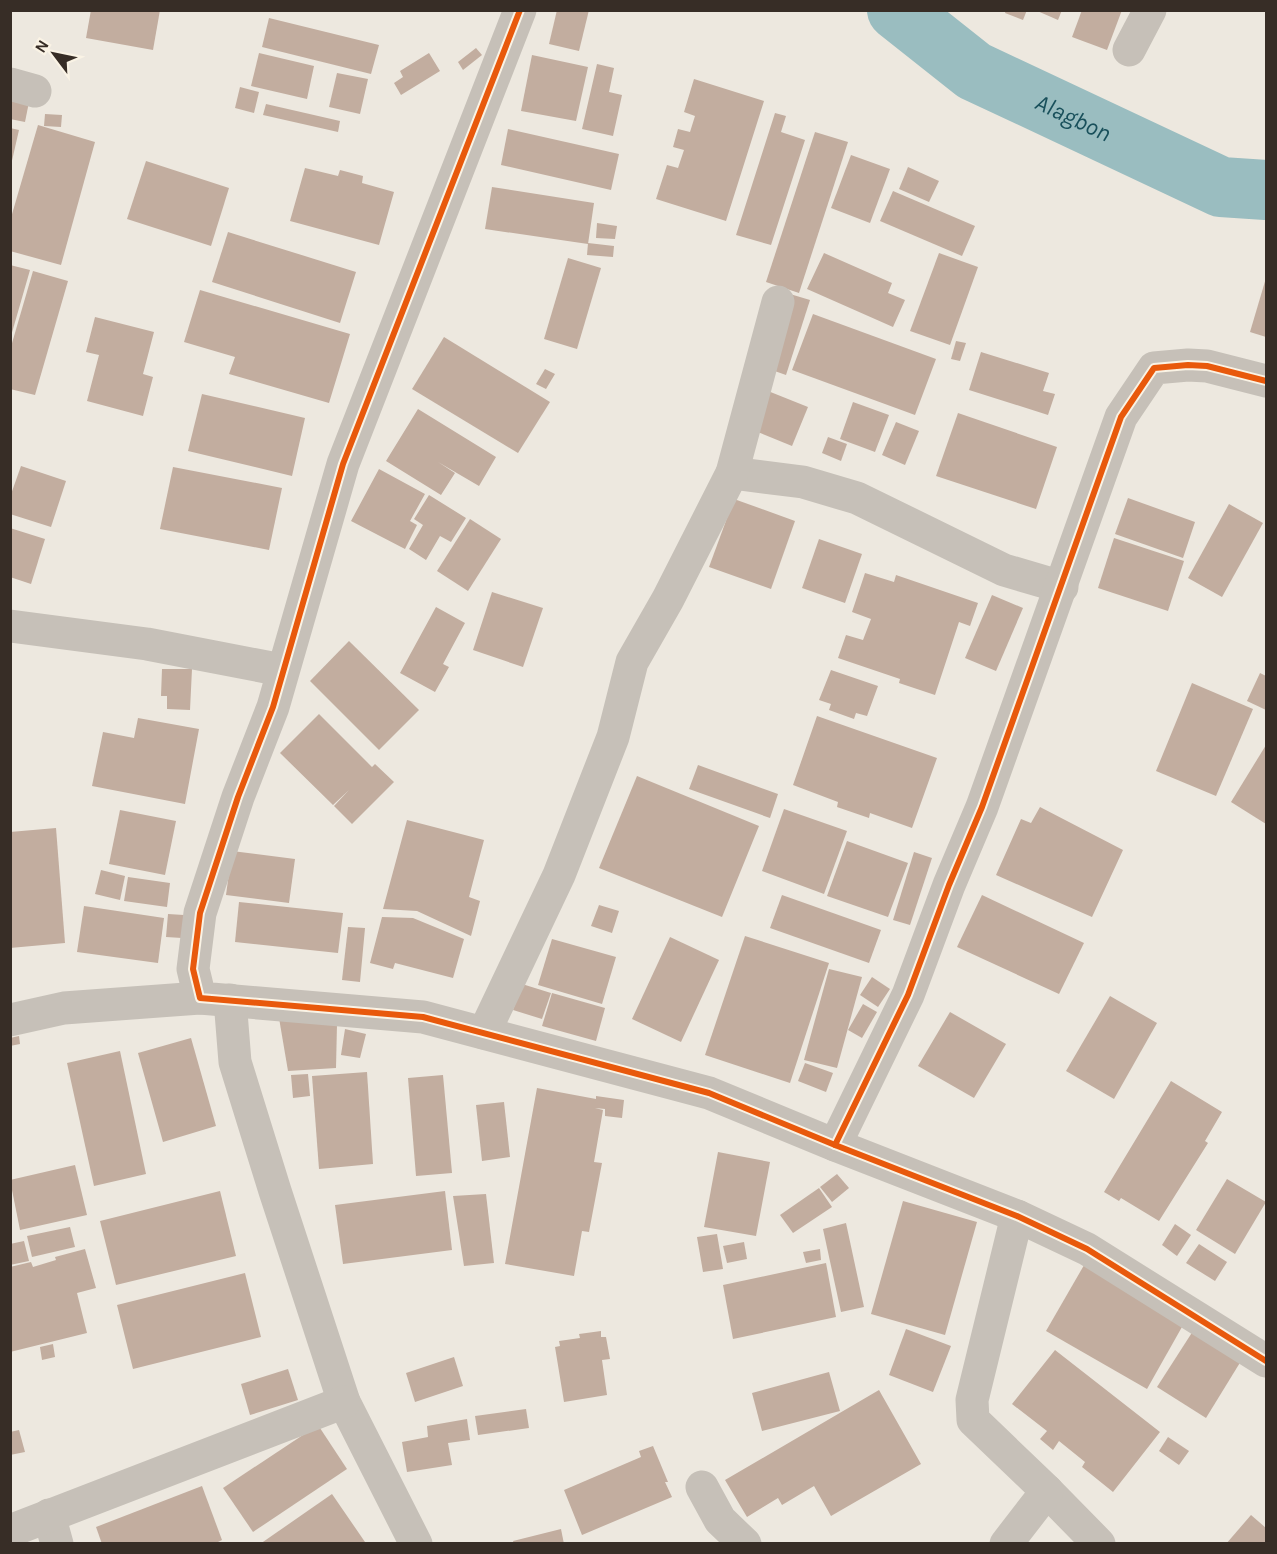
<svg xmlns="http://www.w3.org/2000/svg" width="1277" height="1554" font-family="Karla,sans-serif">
  <rect width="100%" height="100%" fill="#ede8df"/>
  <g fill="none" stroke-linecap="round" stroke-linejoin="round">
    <path stroke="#9abdc0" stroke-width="60" id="s1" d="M897,10L974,71L1221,187L1266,190"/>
  </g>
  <g fill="#c2ad9f">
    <path d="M91,10H160L153,50L86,38Z"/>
    <path d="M557,10H589L579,51L549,44Z"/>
    <path d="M1006,10H1027L1023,20L1005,13Z"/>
    <path d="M1035,10H1062L1058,20Z"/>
    <path d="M1082,10H1122L1107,50L1072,37Z"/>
    <path d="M269,18L379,45L371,74L262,47Z"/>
    <path d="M476,48L482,55L463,70L458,62Z"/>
    <path d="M259,53L314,66L307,99L251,86Z"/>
    <path d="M429,53L440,71L401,95L394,83L403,77L400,71Z"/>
    <path d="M532,55L588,67L576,121L521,111Z"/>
    <path d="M597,64L614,68L609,92L622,95L613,136L582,129Z"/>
    <path d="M337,73L368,79L360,114L329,107Z"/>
    <path d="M694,79L764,101L726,221L656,199L667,165L678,168L684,150L673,147L678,129L690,132L695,116L684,112Z"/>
    <path d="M240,87L259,92L254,113L235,108Z"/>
    <path d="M10,98L29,102L25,122L10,119Z"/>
    <path d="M266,104L340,121L338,132L263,115Z"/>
    <path d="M775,113L786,116L781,132L805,140L771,245L736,235Z"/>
    <path d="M45,114L62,115L61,127L44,126Z"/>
    <path d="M38,125L95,142L61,265L10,251V221Z"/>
    <path d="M10,128L19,130L11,165H10Z"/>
    <path d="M508,129L619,154L611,190L501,165Z"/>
    <path d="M815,132L848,142L799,293L766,282Z"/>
    <path d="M851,155L890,169L870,223L831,208Z"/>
    <path d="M146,161L229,188L211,246L127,219Z"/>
    <path d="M908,167L939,181L929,202L899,189Z"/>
    <path d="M305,168L338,176L340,170L363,176L362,183L394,192L379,245L290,221Z"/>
    <path d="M492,187L594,203L588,244L485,229Z"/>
    <path d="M893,191L975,226L962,256L880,221Z"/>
    <path d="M597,223L617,226L615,239L596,238Z"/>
    <path d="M228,232L356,272L340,323L212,282Z"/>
    <path d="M588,243L614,246L613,257L587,255Z"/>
    <path d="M824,253L892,283L888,293L905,300L893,327L807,289Z"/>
    <path d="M939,253L978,267L950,345L910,331Z"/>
    <path d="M568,258L601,268L577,349L544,339Z"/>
    <path d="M10,265L30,270L11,336H10Z"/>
    <path d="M33,271L68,281L35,395L10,389V350Z"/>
    <path d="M1266,278V337L1250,332Z"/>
    <path d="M200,290L350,334L329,403L229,374L235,357L184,342Z"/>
    <path d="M790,294L810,300L786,375L766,368Z"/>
    <path d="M813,314L936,359L915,415L792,370Z"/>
    <path d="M95,317L154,332L143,374L153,377L143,416L87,401L99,355L86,352Z"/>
    <path d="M444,337L550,402L518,453L412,389Z"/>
    <path d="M956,341L966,343L960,361L951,359Z"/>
    <path d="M981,352L1049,373L1043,391L1055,394L1048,415L969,390Z"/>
    <path d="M545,369L555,374L546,389L536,384Z"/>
    <path d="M763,389L808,407L792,446L748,428Z"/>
    <path d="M202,394L305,418L292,476L188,451Z"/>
    <path d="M853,402L889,415L875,452L840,439Z"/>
    <path d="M418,409L496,457L479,486L438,462L455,473L441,495L386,461Z"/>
    <path d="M958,413L1057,447L1036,509L936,476Z"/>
    <path d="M896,422L919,431L905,465L882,455Z"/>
    <path d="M828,437L847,444L841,461L822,453Z"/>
    <path d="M21,466L66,481L51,527L10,514V497Z"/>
    <path d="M173,467L282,488L269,550L160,529Z"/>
    <path d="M379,469L425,494L410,521L417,525L405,549L351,521Z"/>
    <path d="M429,495L466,518L451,542L440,536L426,560L409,549L423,525L414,519Z"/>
    <path d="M1128,498L1195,522L1183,558L1115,534Z"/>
    <path d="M734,499L795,521L771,589L709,567Z"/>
    <path d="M1229,504L1263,523L1222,597L1188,578Z"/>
    <path d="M470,519L501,539L468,591L437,571Z"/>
    <path d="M10,528L45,539L31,584L10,577Z"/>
    <path d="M1114,538L1184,561L1168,611L1098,588Z"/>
    <path d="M819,539L862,554L845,603L802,588Z"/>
    <path d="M865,573L894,582L896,575L978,603L970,626L959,622L935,695L899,683L900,679L838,658L846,635L863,640L871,619L852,612Z"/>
    <path d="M492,592L543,608L523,667L473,650Z"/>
    <path d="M992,595L1023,608L996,671L965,658Z"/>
    <path d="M436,607L465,623L443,664L449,667L435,692L400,673Z"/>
    <path d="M349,641L419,710L379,750L310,681Z"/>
    <path d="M162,669H192L190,710L167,709V696H161Z"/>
    <path d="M831,670L878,686L867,716L856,713L854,719L829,710L831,704L819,700Z"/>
    <path d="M1260,673L1266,676V710L1247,701Z"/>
    <path d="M1192,683L1253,709L1216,796L1156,771Z"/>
    <path d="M319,714L372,767L375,764L394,782L352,824L334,806L349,790L333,805L280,753Z"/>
    <path d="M817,716L937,758L912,828L870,813L869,818L837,807L838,802L793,785Z"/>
    <path d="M138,718L199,729L185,804L92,786L103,732L134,738Z"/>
    <path d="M1266,745V824L1231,802Z"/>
    <path d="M698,765L778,794L770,818L689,789Z"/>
    <path d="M637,776L759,826L722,917L599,868Z"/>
    <path d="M1040,807L1123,850L1092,917L996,875L1021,819L1031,823Z"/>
    <path d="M784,809L847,831L824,894L762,871Z"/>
    <path d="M120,810L176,821L165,875L109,864Z"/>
    <path d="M407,820L484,840L469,897L480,901L471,936L417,911L383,909Z"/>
    <path d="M56,828L65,943L10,948V832Z"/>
    <path d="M847,841L908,863L888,917L827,896Z"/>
    <path d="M232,851L295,859L289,903L226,895Z"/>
    <path d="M914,852L932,858L910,925L893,920Z"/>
    <path d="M101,870L125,876L120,900L95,894Z"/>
    <path d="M128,877L170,883L167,907L124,901Z"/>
    <path d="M782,895L881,930L869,963L770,928Z"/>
    <path d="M982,895L1084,943L1059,994L957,947Z"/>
    <path d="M239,902L343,913L338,953L235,942Z"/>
    <path d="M599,905L619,911L612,933L591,926Z"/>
    <path d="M84,906L164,918L158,963L77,952Z"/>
    <path d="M168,914L184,915L182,938L166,937Z"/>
    <path d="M382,917L413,918L464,939L453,978L395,963L393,969L370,963Z"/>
    <path d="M348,927L365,928L360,982L342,980Z"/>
    <path d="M745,936L829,963L790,1083L705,1055Z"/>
    <path d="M670,937L719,960L681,1042L632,1019Z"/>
    <path d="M552,939L616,957L602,1004L538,985Z"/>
    <path d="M829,969L862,977L837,1068L804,1060Z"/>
    <path d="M872,977L890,989L878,1007L860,995Z"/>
    <path d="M522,984L551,993L542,1019L513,1010Z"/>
    <path d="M552,993L605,1008L596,1041L542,1026Z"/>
    <path d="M1110,996L1157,1023L1114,1099L1066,1071Z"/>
    <path d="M863,1004L877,1012L862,1038L848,1030Z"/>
    <path d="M950,1012L1006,1044L974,1098L918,1066Z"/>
    <path d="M279,1018L337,1024L336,1068L288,1071Z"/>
    <path d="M345,1029L366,1034L360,1058L341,1055Z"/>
    <path d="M19,1036L20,1044L10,1046V1038Z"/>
    <path d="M191,1038L216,1126L163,1142L138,1053Z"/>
    <path d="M120,1051L146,1174L94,1186L67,1063Z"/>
    <path d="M805,1063L833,1073L826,1092L798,1081Z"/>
    <path d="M367,1072L373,1164L319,1169L312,1076Z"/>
    <path d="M308,1074L310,1096L293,1098L291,1075Z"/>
    <path d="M443,1075L452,1173L416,1176L408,1078Z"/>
    <path d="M1171,1081L1222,1112L1205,1141L1208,1143L1159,1221L1121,1198L1119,1201L1104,1192Z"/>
    <path d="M537,1088L596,1099V1096L624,1100L622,1118L605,1116V1109L595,1108L603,1110L594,1162L602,1163L589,1232L582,1231L574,1276L505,1264Z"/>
    <path d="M504,1102L510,1157L482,1161L476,1105Z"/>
    <path d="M718,1152L770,1162L756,1236L704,1227Z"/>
    <path d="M75,1165L87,1215L20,1230L10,1180Z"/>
    <path d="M837,1174L849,1188L832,1202L820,1187Z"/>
    <path d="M1227,1179L1266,1202L1235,1254L1196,1230Z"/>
    <path d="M819,1188L832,1207L793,1233L780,1215Z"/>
    <path d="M220,1191L236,1256L116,1285L100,1221Z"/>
    <path d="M445,1191L452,1250L343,1264L335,1205Z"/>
    <path d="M486,1194L494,1263L464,1266L453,1196Z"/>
    <path d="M903,1201L977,1222L945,1335L871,1314Z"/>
    <path d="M846,1223L864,1307L841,1312L823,1229Z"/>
    <path d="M1175,1224L1191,1235L1177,1256L1162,1245Z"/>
    <path d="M70,1227L75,1247L32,1257L27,1236Z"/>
    <path d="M717,1234L723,1269L703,1272L697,1237Z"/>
    <path d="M24,1241L29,1261L10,1265V1244Z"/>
    <path d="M744,1242L747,1259L727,1263L723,1246Z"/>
    <path d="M1199,1244L1227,1262L1215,1281L1186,1263Z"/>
    <path d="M85,1249L96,1288L77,1293L87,1333L10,1352V1267L31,1262L33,1267L56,1260L55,1257Z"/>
    <path d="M820,1249L821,1260L806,1263L803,1252Z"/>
    <path d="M1087,1260L1187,1318L1147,1389L1046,1331Z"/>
    <path d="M826,1263L836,1317L733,1339L723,1285Z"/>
    <path d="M245,1273L261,1337L133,1369L117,1305Z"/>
    <path d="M906,1329L951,1346L933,1392L889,1375Z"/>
    <path d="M601,1331V1337H606L610,1359L602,1360L607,1395L564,1402L555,1347L560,1346L559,1341L580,1338L579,1334Z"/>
    <path d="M1193,1331L1241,1361L1206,1418L1157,1387Z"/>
    <path d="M53,1344L55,1357L42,1360L40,1347Z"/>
    <path d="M1055,1350L1160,1432L1113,1492L1082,1467L1085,1462L1059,1441L1053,1450L1040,1439L1047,1431L1012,1404Z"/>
    <path d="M454,1357L463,1386L415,1402L406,1373Z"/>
    <path d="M288,1369L298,1400L250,1415L241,1384Z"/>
    <path d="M829,1372L840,1411L762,1431L752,1393Z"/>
    <path d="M879,1390L921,1464L831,1516L814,1486L782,1505L778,1498L747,1517L725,1480Z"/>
    <path d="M526,1409L529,1428L478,1435L475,1416Z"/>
    <path d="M467,1419L470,1440L448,1443L452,1465L407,1472L402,1442L428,1437L427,1426Z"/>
    <path d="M318,1425L347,1469L253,1532L223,1488Z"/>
    <path d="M19,1430L25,1452L10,1455V1432Z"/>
    <path d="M1168,1437L1189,1451L1179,1465L1159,1451Z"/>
    <path d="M653,1446L668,1482H665L672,1497L582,1535L564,1490L641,1457L639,1451Z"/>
    <path d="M202,1486L222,1540L214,1544H102L96,1527Z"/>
    <path d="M332,1494L365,1542L260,1544Z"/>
    <path d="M1251,1515L1266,1528V1544H1226Z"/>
    <path d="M561,1529L564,1544H514L513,1541Z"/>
  </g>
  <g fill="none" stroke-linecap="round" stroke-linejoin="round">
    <g stroke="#c6c0b8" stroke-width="33">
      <path d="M520,10L343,464L273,707L238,797L200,913L193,969L200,998L423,1017L709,1093L835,1145L1017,1216L1087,1249L1266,1361"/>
      <path d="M1129,50L1150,10"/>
      <path d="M10,84L35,91"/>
      <path d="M732,473L803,482L857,498L1004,570L1062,587"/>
      <path d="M10,626L147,644L282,670"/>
      <path d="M230,1000L235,1062L275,1191L344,1402L416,1544"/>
      <path d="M10,1020L64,1008L200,998"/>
      <path d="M484,1033L559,875L613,737L632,662L668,599L732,473L778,302"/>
      <path d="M835,1145L908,995L949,885L982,807L1121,417L1154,368L1188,365L1207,366L1266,381"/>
      <path d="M702,1487L720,1520L745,1544"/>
      <path d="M1047,1491L1099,1544"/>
      <path d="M49,1515L57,1544"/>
      <path d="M10,1531L344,1402"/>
      <path d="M1006,1544L1047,1491L973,1420L972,1400L1017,1216"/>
    </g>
    <defs>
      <g id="cycleway">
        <path d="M520,10L343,464L273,707L238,797L200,913L193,969L200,998L423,1017L709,1093L835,1145L1017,1216L1087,1249L1266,1361"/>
        <path d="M835,1145L908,995L949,885L982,807L1121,417L1154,368L1188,365L1207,366L1266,381"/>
      </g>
    </defs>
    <use href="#cycleway" stroke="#faf3e5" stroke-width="10"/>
    <use href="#cycleway" stroke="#e8590c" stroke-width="6"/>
  </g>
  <g text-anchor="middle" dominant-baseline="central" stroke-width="6" stroke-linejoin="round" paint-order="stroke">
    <g font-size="24" font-style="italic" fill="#19505b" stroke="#faf3e5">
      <text stroke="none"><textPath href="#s1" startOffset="208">Alagbon</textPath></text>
    </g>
  </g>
  <rect width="1277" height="1554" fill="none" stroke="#372d26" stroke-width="24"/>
  <g transform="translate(54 54) rotate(302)" stroke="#faf3e5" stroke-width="4.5" paint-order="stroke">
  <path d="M0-4.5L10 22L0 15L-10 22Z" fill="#372d26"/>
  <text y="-9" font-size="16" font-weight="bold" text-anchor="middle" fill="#372d26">N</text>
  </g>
</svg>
